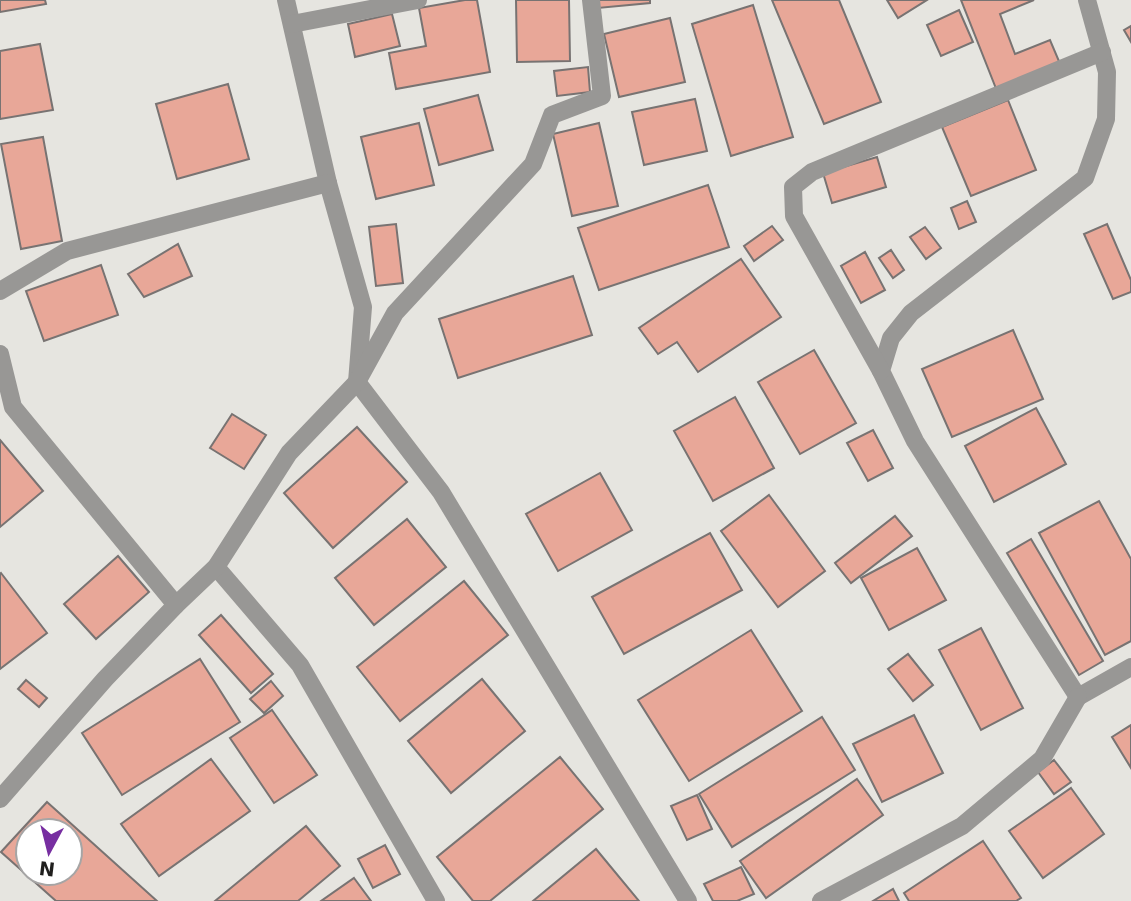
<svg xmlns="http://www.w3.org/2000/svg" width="1131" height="901" font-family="'DejaVu Sans',sans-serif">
  <rect width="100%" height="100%" fill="#e6e5e0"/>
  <g fill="#e8a798" stroke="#787372" stroke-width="2" fill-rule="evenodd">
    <path d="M0,0H45L46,4L0,12Z"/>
    <path d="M465,0H477L490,72L396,89L389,53L426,46L419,8Z"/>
    <path d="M516,0H569L570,61L517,62Z"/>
    <path d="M597,0H650V3L598,8Z"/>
    <path d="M772,0H839L881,102L824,124Z"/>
    <path d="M887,0H927L898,18Z"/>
    <path d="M961,0H1034L1000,14L1015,54L1050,40L1061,66L997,91Z"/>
    <path d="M753,5L793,137L731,156L692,24Z"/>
    <path d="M959,10L973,42L941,56L927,25Z"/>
    <path d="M392,14L400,46L355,57L348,24Z"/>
    <path d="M670,18L685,82L619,97L604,34Z"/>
    <path d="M1131,26V42L1124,30Z"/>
    <path d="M40,44L53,110L0,119V51Z"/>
    <path d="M588,67L590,92L557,96L554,71Z"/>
    <path d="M228,84L249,159L177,179L156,104Z"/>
    <path d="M478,95L493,150L439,165L424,109Z"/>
    <path d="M695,99L707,151L644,165L632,112Z"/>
    <path d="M1008,100L1036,170L971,196L942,127Z"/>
    <path d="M419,123L434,185L376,199L361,137Z"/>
    <path d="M599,123L618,206L572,216L553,134Z"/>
    <path d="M43,137L62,241L21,249L1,144Z"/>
    <path d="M877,157L886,187L832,203L823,173Z"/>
    <path d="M708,185L729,247L599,290L578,228Z"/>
    <path d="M967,201L976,222L959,229L951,208Z"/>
    <path d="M396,224L403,283L376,286L369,227Z"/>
    <path d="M1107,224L1131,280V292L1113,299L1084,234Z"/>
    <path d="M772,226L783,240L754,261L744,246Z"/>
    <path d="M925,227L941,248L926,259L910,237Z"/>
    <path d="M178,244L192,276L144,297L128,274Z"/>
    <path d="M891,250L904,270L893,278L879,258Z"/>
    <path d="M865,252L885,290L861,303L841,266Z"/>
    <path d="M741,259L781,317L698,372L677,342L658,354L639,328Z"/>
    <path d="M101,265L118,315L44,341L26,291Z"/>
    <path d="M573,276L592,335L458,378L439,319Z"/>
    <path d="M1013,330L1043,399L952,437L922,369Z"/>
    <path d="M814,350L856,423L800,454L758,382Z"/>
    <path d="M735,397L774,468L713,501L674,431Z"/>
    <path d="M1036,408L1066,464L994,502L965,446Z"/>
    <path d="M232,414L266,435L244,469L210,448Z"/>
    <path d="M357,427L407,482L333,548L284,493Z"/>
    <path d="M873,430L893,468L868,481L847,443Z"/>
    <path d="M0,440L43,491L0,527Z"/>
    <path d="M600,473L632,530L558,571L526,514Z"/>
    <path d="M769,495L825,571L778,607L721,531Z"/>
    <path d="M1099,501L1131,559V641L1105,655L1039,533Z"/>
    <path d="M895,516L912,536L851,583L835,563Z"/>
    <path d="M407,519L446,567L374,625L335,578Z"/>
    <path d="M710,533L742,590L624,654L592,597Z"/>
    <path d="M1031,539L1103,661L1079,675L1007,553Z"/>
    <path d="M917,548L946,600L889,630L861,578Z"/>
    <path d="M118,556L149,592L96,639L64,604Z"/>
    <path d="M1,573L47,633L0,669V574Z"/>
    <path d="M464,581L508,635L400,721L357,667Z"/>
    <path d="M221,615L273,674L251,693L199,635Z"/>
    <path d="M981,628L1023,708L981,730L939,650Z"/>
    <path d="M751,630L802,711L689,781L638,700Z"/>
    <path d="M908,654L933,685L913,701L888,669Z"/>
    <path d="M200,659L240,722L122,795L82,733Z"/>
    <path d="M482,679L525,731L451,793L408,741Z"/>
    <path d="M26,680L47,698L39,707L18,689Z"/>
    <path d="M271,681L283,696L264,713L250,699Z"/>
    <path d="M272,710L317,775L274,803L230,738Z"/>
    <path d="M914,715L943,773L882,802L853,744Z"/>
    <path d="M822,717L855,770L732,847L699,794Z"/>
    <path d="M1131,725V768L1112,737Z"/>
    <path d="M560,757L603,809L490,901H473L437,857Z"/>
    <path d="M211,759L250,811L159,876L121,824Z"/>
    <path d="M1054,760L1071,782L1054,794L1038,772Z"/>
    <path d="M857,779L883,815L766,898L740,861Z"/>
    <path d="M1071,788L1104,834L1043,878L1009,831Z"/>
    <path d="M697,795L712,829L687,840L671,806Z"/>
    <path d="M47,802L157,901H56L1,852ZM28,831H70V873H28Z"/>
    <path d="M306,826L340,866L298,901H215Z"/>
    <path d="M983,841L1021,898L1016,901H909L904,893Z"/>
    <path d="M385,845L400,874L373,888L358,859Z"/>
    <path d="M596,849L639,901H533Z"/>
    <path d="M741,867L754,894L737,901H713L704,884Z"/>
    <path d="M354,878L371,901H321Z"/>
    <path d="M893,889L899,901H873Z"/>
  </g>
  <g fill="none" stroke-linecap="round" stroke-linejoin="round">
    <g stroke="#989795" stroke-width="18">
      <path d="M286,0L328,183L363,307L357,382L441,492L688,901"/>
      <path d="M1087,0L1107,72L1106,119L1085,178L911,313L891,338L881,371L915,441L1078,697L1131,667"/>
      <path d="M292,24L418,0"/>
      <path d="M0,291L67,251L328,183"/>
      <path d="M0,354L13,407L176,605"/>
      <path d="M881,371L794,216L793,187L812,172L1102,52"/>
      <path d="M216,567L300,665L436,901"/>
      <path d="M0,799L105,679L176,605L216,567L289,453L357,382L395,313L533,164L552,115L602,96L591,0"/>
      <path d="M821,901L962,826L1042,759L1078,697"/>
    </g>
  </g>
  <g transform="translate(49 852) rotate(187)"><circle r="33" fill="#ffffff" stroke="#a6a5a5" stroke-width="2"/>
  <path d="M0-5L12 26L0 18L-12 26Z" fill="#772ea1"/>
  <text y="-10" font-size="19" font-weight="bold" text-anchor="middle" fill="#201f1e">N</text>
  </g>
</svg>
